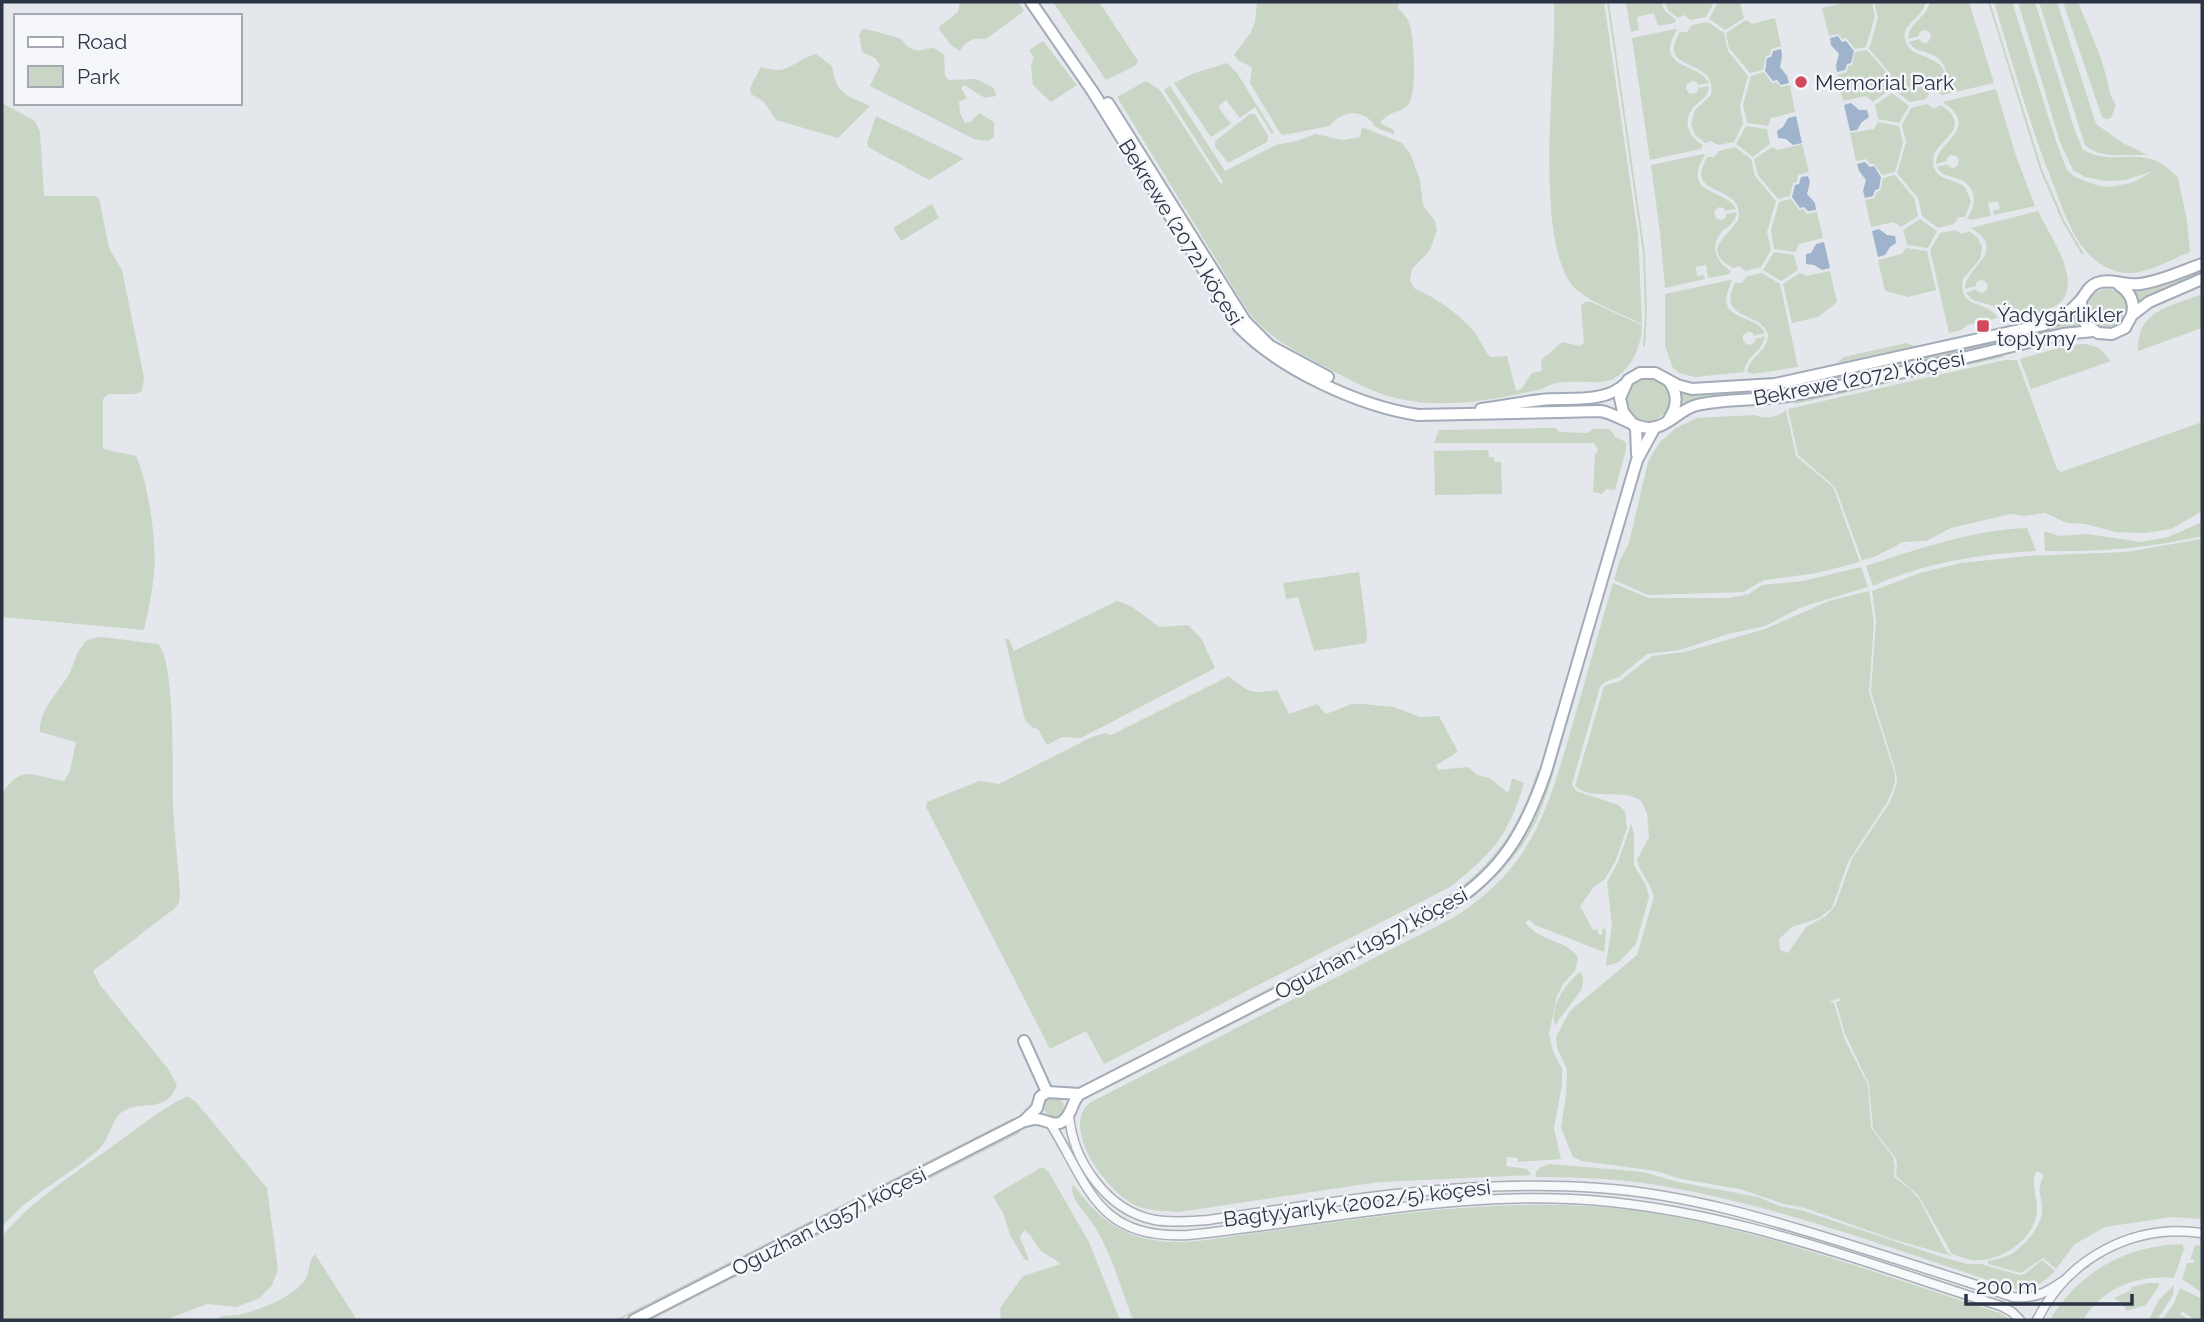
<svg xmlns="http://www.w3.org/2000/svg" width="2204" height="1322" font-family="Raleway,sans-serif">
  <rect width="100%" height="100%" fill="#e4e7ec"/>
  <g fill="#c9d6c5">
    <path d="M960,2H1018L1024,11L986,39C974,37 966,40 960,51L951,45L939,29L940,26L958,12Z"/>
    <path d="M1053,2H1099L1138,61L1135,66L1106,80Z"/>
    <path d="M1257,2H1399L1398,8C1404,14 1408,18 1410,26C1414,39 1418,97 1407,106C1398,113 1387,112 1380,123L1394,130V134C1389,132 1383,131 1378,128C1369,123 1377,126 1370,120C1357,108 1339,113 1330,126L1283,135L1280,133L1250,83L1252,67L1239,61L1234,55L1251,32L1255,22Z"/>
    <path d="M1554,2H1604L1638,235L1642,324C1623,314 1585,301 1572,285C1533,234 1557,70 1554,2Z"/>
    <path d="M1607,2H1609L1645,253L1647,312L1645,347L1643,346L1645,313L1643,253Z"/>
    <path d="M1626,2H1661L1665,11L1676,20L1674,23L1658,26L1654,13L1637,17L1639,30L1631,32Z"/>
    <path d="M1664,2H1714L1706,17L1691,20L1684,15L1678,18L1669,11Z"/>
    <path d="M1718,2L1740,3L1744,18L1725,30L1709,19Z"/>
    <path d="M1847,2H1872L1875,16L1866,47L1855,49L1846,38L1842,39L1838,34L1829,36L1822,8Z"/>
    <path d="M1874,2H1926C1921,22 1892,26 1911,50C1927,60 1959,62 1937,92H1930L1926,99L1910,102L1894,90L1890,73L1869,49L1878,18Z"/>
    <path d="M1930,2H1969L1994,83L1942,95L1939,93C1949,81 1949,62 1933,55C1922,50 1915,52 1909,42L1920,39L1921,42L1926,43L1930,40L1931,35L1928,31L1923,30L1919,33V36L1908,39C1909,22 1926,18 1930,2Z"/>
    <path d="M1988,2H1990L2042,169L2064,220L2084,254L2082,255L2062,221L2040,170Z"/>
    <path d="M1994,2H2012L2057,144L2067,170L2075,177L2096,185L2108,187L2131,183L2154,171L2125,180L2105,181L2085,177L2073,170L2060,142L2018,2H2035L2075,131L2083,150C2120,169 2144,140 2178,178L2187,220L2190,252C2167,261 2144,277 2119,272C2103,268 2091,258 2081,245C2068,226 2060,202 2052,181C2029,123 2012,62 1994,2Z"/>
    <path d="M2039,2H2057L2096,124L2123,143L2147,155C2128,154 2101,160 2085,145Z"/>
    <path d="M2063,2H2078C2088,28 2101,53 2107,80C2109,89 2111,100 2116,104L2111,118L2106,119L2102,117Z"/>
    <path d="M1775,18L1781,46L1771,49L1770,55L1766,56L1763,70L1750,73L1729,48L1726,33L1746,20L1752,24Z"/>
    <path d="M1708,22L1724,33L1728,51L1748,76L1740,106L1743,124L1734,142L1718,145L1711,141L1705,143L1695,135L1691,124L1695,110L1711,95C1719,56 1654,74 1680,32H1687L1692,25Z"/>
    <path d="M863,29C876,30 885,35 899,38C905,41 906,47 912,49C926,55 928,40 944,55L945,76L949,80L976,79L994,88L996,96L985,98L964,85L961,88L967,98L959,102L960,113L965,123L971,122L979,113L994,122V137L988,141L974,139L870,86L880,65L875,58L862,52L859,35Z"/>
    <path d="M1675,29L1677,30C1653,70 1699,62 1709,83L1698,85L1697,82L1692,81L1687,84L1686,89L1689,93L1694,94L1698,91V88L1709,86C1708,98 1701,99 1693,108C1682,121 1689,138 1703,145L1701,149L1650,160L1632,38Z"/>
    <path d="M1043,41L1077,85L1051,102L1033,85L1031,64L1034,58L1029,50Z"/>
    <path d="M1867,50L1887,73L1890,90L1873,102L1866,96L1843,101L1837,75L1847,72L1848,66L1852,65L1855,52Z"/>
    <path d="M816,54L832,66C836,94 846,95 870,106L838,138L776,120L764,102L751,94L750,88L761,67C766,68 773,70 778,70C792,69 802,57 816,54Z"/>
    <path d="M1227,63L1237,73L1274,133L1272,134L1255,107L1240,118L1226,100L1218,107L1231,124L1211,137L1174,83L1192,74Z"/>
    <path d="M1764,72L1772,83L1776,82L1781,87L1790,85L1795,112L1771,118L1768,126L1747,123L1743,105L1751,76Z"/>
    <path d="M1146,81L1160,90L1221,184L1223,182L1164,90L1170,86L1225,171L1276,145L1296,141L1316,134L1342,140L1360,137L1362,127L1402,143L1410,153L1420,180L1423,205L1435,221L1437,230L1430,250L1412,269L1410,280L1415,289C1434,296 1457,313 1471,328C1479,336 1482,348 1490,357L1507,356L1516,391L1521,389L1532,373L1542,371L1541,360L1562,342L1579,346L1584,343L1581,306L1585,302H1591L1642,325C1642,347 1628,381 1600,382C1583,383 1557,378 1542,389C1492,400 1438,411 1388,396C1364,389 1342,375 1320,364C1293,350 1265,335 1247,310L1117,97Z"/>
    <path d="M1996,89L2016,156L2035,206L1994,215L1993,211L2000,209L1998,201L1988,203L1991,216L1971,220L1967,218C1977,206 1977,188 1961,180C1951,175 1943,178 1937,167L1948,164L1949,167L1954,168L1958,165L1959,160L1956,156L1951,155L1947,158V161L1936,164C1936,141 1982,129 1943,102Z"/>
    <path d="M1892,93L1909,106L1899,123L1878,119L1875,105Z"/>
    <path d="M2,103L35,121L40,132L44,196H94L99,198L109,248L122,270L144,378L142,391L135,394H108L103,399V449L136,456C149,485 157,543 154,575C152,593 148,612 144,630L2,617Z"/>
    <path d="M1927,104L1934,109L1941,105C1971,126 1945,136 1934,154C1929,182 1950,176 1965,187L1971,201L1965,217H1958L1954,224L1938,228L1922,216L1918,198L1897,173L1906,142L1902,125L1911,108Z"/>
    <path d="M1250,114H1255L1268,136L1267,142L1228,163L1215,146V141Z"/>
    <path d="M876,116L961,157L963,159L929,180L868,147L867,143Z"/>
    <path d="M1878,122L1899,126L1903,143L1895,172L1882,175L1874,164H1870L1866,159L1856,161L1850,133L1874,129Z"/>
    <path d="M1746,126L1767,129L1770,144L1753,157L1736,144Z"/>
    <path d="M1802,144L1809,172L1798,175L1797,182L1793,183L1790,196L1778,199L1758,175L1754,159L1772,147L1778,150Z"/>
    <path d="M1735,147L1751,159L1755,176L1776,201L1767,232L1771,250L1761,267L1746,271L1739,266L1733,268C1700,250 1728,237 1738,220C1747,182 1682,200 1707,157H1714L1719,151Z"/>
    <path d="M1703,154L1705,155C1680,196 1726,188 1736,209L1725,211L1724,208L1719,207L1715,210L1714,214L1717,219L1722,220L1726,217V214L1737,212C1735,224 1728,225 1721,233C1709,247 1717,263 1731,271L1729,274L1708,278L1706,265L1696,267L1697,276L1704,275L1705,279L1665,288L1660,233L1651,165Z"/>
    <path d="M1895,175L1914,198L1918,216L1901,227L1894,222L1871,227L1865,200L1875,198L1876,192L1880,191L1883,178Z"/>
    <path d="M1791,199L1799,210L1803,209L1807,214L1817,212L1823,238L1799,244L1795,252L1774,249L1771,230L1779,202Z"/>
    <path d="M932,204L939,218L901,241L893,228Z"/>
    <path d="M2038,211C2049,235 2086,285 2057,305C2053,307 2047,311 2042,312C2030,314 2017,316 2004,319L1993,306L1973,300L1966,293L1976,289L1978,292L1983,293L1987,290L1988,285L1985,281L1980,280L1976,283V286L1965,289C1964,267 2010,252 1971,228Z"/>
    <path d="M1920,219L1937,231L1928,248L1907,245L1903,230Z"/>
    <path d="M1955,230L1962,234L1969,231L1977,237L1982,247L1980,259L1963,279C1957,310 1986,299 1998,318L1967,325L1961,330L1949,333L1930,250L1940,233Z"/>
    <path d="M1906,248L1927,251L1936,290L1908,297L1885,291L1878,260L1902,254Z"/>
    <path d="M1774,252L1794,255L1798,270L1781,281L1763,270Z"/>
    <path d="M2202,270V273L2163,288L2139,302L2135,290L2152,288Z"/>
    <path d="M1830,271L1837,302L1818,317L1792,323L1783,284L1800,273L1806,276Z"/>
    <path d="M1762,273L1780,284L1798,367L1753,374L1747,372C1750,355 1768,352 1768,334C1759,310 1716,321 1735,283H1742L1747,276Z"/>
    <path d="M1730,280L1732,281C1711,323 1755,312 1765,333L1754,336L1753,333L1748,332L1743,335V340L1746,344L1750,345L1755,342V339L1765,336C1763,352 1746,355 1744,372L1695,377L1679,373L1673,368L1665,346V294Z"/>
    <circle cx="2107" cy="309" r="20"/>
    <path d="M2202,294V328L2138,351C2137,309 2171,307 2202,294Z"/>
    <path d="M2074,314L2079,326L1794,390L1704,398L1681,403V392C1721,398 1762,392 1802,385L2036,332Z"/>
    <path d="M1906,343L1915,346L1837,363L1844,357Z"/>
    <path d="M2087,344L2099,348L2111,361L2031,389L2020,359L2069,345Z"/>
    <path d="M2004,355V357L1795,404L1794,402Z"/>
    <path d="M2005,360H2017L2057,469L2061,472L2202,422V511L2171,529L2144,533L2116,532L2085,524L2067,523L2045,513L2025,516L2011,514L1951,528L1926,541L1903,542L1874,557L1862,560L1835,487L1798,455L1788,409Z"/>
    <circle cx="1648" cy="400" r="21"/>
    <path d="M1786,410L1796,456L1833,487L1860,562L1817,573L1764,580L1743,592L1648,595L1614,580L1620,560L1629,543L1648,462L1659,443L1676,428L1697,418L1755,415C1765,420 1778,417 1786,410Z"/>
    <path d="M1556,428L1559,432L1587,433L1593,429H1610L1615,437L1626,442V450L1615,490L1606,489L1602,494L1593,492L1595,455L1598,450L1594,443H1434L1439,430Z"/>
    <path d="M1488,450L1489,457H1494V462H1501L1502,494L1435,495L1434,451Z"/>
    <path d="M2202,522V536C2151,548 2098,552 2045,551L2044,531L2059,536L2087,534L2141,542L2168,537Z"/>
    <path d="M2027,528L2036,551C1980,554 1924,563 1873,586L1866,566C1918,549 1972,530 2027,528Z"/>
    <path d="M2202,539V1219L2172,1217L2105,1227L2075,1244L2056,1269L2043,1258L2021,1273L1988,1264V1261C1995,1259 2003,1258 2009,1255C2022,1249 2041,1227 2042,1212C2043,1196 2035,1193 2044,1175L2037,1171C2030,1183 2037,1196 2037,1209C2037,1238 2000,1263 1973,1260C1966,1259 1959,1256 1952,1254L1918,1195L1896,1176L1897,1164L1895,1157L1873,1129L1869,1084L1845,1034L1836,1002L1840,1001L1839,998L1829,1002L1834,1003L1845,1040L1868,1085L1871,1128L1893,1157L1895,1166L1894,1177L1909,1188L1919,1199L1946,1251L1952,1256L1892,1239L1805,1208L1784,1204L1740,1189L1681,1179L1656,1171L1582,1161L1573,1157L1561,1128L1566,1094L1567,1070L1557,1047L1556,1037L1570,1011L1637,955L1654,897C1651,883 1640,874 1637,860L1649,837L1647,813L1641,801C1622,787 1593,802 1575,786L1604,686L1620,681L1652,656L1685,652L1765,629L1829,601L1869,591L1874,622L1869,692L1895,774V783L1888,801L1848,862L1832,908L1819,918L1792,927L1779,939L1780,950L1788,953L1806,927L1826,916L1835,906L1852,859L1890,802L1897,783L1896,773L1871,692L1876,621L1872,591L1920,573L1961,563L2028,556L2126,552Z"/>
    <path d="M1613,565L1548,791L1536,822L1522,846L1501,872L1475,896L1449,914L1094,1095L1448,913C1529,868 1546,791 1571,709C1585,661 1599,613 1613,565Z"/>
    <path d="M1861,567L1868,587L1802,607L1765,626L1728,634L1680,650L1647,654L1619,677L1605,682L1600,687L1572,784L1576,791L1618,805L1625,811L1627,828L1616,860L1605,879L1594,887L1580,906L1593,930L1597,929L1599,935H1602V929L1605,928L1606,934L1604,952L1535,925L1529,920L1525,922C1540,943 1567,939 1578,958L1575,971L1563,984L1557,996L1549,1034L1553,1051L1562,1069V1085L1554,1128L1561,1159L1518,1162V1158L1507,1157L1506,1166L1527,1169L1531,1175L1379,1182L1179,1212C1161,1210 1147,1212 1131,1203C1105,1188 1061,1129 1089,1103L1451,919C1532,869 1547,812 1572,726C1586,679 1599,630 1613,583L1649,598H1729L1749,594L1762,585L1803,581Z"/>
    <path d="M1359,572L1367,632L1366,643L1314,651L1298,597L1286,599L1283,583Z"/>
    <path d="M1117,601L1131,606L1159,627L1188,625L1201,638L1215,668L1081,738L1062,737L1047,745L1038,729L1033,728L1025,720L1005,639H1009L1014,651Z"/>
    <path d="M102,637L158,644C176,663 172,773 173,804C174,833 178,862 180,891L179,902L175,908L93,971L100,985L169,1070L177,1085C166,1115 140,1099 122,1112C111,1120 110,1139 99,1149C68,1177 29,1194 2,1227V794C21,763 34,777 64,781L70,771L76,742L40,732C38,710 61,690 70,672C74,664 76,653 82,646C87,638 93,638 102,637Z"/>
    <path d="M1229,676C1248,693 1252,694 1277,690L1289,714L1317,704L1326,714L1352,704H1363L1394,707L1420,717L1439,716L1458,752L1436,765L1438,770L1468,767L1477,775L1490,778L1507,792L1509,791L1512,778L1524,783C1509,835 1492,854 1450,887L1104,1064L1086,1031L1050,1049L926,807L927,802L979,781L999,784L1092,737L1105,733L1111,735Z"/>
    <path d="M1538,768C1539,776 1534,789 1530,798C1514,837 1490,867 1457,892L1087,1082L1456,891C1500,857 1522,821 1538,768Z"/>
    <path d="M1631,824L1634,833V865L1646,885L1649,897L1636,944L1619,962L1607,966L1606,963L1612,925L1607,882L1618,862Z"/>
    <path d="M1580,972L1583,977L1582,989L1555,1025C1549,1007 1566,983 1580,972Z"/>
    <circle cx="1054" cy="1107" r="10"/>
    <path d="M186,1097H189L196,1102L267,1188L278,1270L272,1285L260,1298L236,1307L207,1304L165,1320H2V1236C32,1200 76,1173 114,1145C137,1129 160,1109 186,1097Z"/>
    <path d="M1013,1118L1014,1120L619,1320H615Z"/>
    <path d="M1019,1131L1020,1133L651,1320H647Z"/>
    <path d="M1550,1164L1643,1172L1678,1182L1758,1197L1779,1206L1801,1210L1945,1258L1968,1264H1981L2019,1275L2025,1274L2042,1260L2055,1271C2042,1284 2031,1292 2012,1288C1899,1251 1786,1208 1669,1187C1625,1179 1581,1177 1536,1177V1172L1541,1167Z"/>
    <path d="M1040,1168H1044L1048,1171L1089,1242L1120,1320H1001L1000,1308L1023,1276L1061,1264C1055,1258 1046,1256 1040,1250C1034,1242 1032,1235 1024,1230L1020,1237L1029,1260H1025L1010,1235L1004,1215L993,1196Z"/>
    <path d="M1073,1184C1090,1207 1108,1227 1137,1236C1173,1248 1211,1239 1247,1234C1310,1226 1374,1216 1437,1210C1504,1204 1571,1202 1638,1211C1761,1228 1882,1276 2000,1313L2011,1320H1133C1121,1289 1112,1255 1095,1227C1088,1215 1068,1198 1073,1184Z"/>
    <path d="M2182,1244L2184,1249L2174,1278C2138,1275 2103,1287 2083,1320H2050C2078,1272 2127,1245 2182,1244Z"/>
    <path d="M2195,1245L2202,1246V1293L2182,1279L2187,1263H2193L2194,1260L2190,1259Z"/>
    <path d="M315,1254L357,1320H216C224,1313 232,1317 242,1314C262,1309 287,1299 302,1284C311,1275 307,1263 315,1254Z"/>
    <path d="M2148,1283H2158L2159,1286L2146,1305L2127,1311L2122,1303L2114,1298L2131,1290L2132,1287Z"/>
    <path d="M2174,1285L2173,1295L2157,1320H2149L2158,1301Z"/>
    <path d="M2180,1288L2202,1299V1320H2195L2182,1311L2180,1314L2190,1320H2162L2174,1303Z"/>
  </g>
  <g fill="#9fb4cc">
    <path d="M1838,36L1842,42L1846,41L1854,51L1851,63L1847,64L1845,70L1837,72L1836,65L1839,54L1831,45L1830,38Z"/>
    <path d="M1781,49L1782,56L1780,67L1787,76L1789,83L1781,85L1777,80L1773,81L1765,71L1767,58L1771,57L1773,51Z"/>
    <path d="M1851,103L1859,110H1867L1869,117L1862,122L1857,130L1850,131L1844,105Z"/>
    <path d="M1796,116L1802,143L1793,145L1786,139L1778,138L1777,131L1783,127L1788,118Z"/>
    <path d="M1865,162L1870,167L1874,166L1881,177L1879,189L1875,190L1873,196L1865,198L1863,191L1866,180L1859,171L1857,164Z"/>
    <path d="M1808,176L1810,182L1807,194L1815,203L1816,210L1808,211L1804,207L1800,208L1792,197L1795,185L1799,184L1801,177Z"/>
    <path d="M1879,229L1887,235L1895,236L1896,243L1890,247L1885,255L1878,257L1872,231Z"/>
    <path d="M1824,242L1830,268L1822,270L1814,265L1806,264V254L1811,253L1816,244Z"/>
  </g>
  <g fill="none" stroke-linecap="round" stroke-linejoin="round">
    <defs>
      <g id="minor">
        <path d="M1069,1114C1072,1160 1107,1211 1155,1220C1172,1223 1191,1221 1208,1220C1337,1201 1469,1178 1599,1188C1686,1194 1768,1219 1851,1245C1905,1262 1959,1279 2013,1297C2034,1299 2046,1293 2063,1281"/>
        <path d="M1050,1123C1089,1186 1097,1240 1188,1235C1315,1222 1443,1193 1571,1199C1720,1206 1860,1261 2001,1306L2012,1312L2020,1320"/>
        <path d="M2037,1320C2068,1258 2133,1223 2202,1233"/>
      </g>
      <g id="major">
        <path d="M1031,2L1093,92L1239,327C1281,370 1359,406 1418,415L1601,411C1617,414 1636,429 1650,428C1668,427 1680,409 1697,405C1728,398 1761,401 1793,395C1883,379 1973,355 2063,334L2093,331"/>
        <path d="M1108,103L1245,321L1270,346L1328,377"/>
        <path d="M2119,285C2130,292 2135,302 2132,315"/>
        <path d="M2081,301V316L2086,324L2098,333L2112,334L2125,328L2132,315L2149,302L2202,279"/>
        <path d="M1668,380C1678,392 1678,406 1669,419"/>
        <path d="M1481,409C1501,407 1521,402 1541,400C1567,397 1604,404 1625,384"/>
        <path d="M1637,454L1636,428L1623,412L1620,398L1628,380L1640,373H1655L1677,385L1692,389L1775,384L2043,325C2056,320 2070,313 2079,302C2086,295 2087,287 2097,283C2111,278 2126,286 2140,284C2162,281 2182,271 2202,264"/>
        <path d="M1024,1041L1047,1092"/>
        <path d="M1080,1094L1047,1092L1040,1097L1037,1108L1024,1121C1028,1121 1031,1119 1035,1119C1047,1119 1057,1130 1066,1118C1073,1110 1072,1101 1080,1094L1449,905C1503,871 1526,829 1546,771L1637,460L1655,427"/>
        <path d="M634,1320L1024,1121"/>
      </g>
    </defs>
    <use href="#minor" stroke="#a9aeb7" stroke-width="11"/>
    <use href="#major" stroke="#a3abb8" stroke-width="14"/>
    <use href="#minor" stroke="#f7f8fa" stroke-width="8"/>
    <use href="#major" stroke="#fff" stroke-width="10"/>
  </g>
  <g fill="#d1495b" stroke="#f4f6f9" stroke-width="2.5">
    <circle cx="1801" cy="82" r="7"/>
    <rect x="1976" y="319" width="14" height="14" rx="3.5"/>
  </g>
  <g text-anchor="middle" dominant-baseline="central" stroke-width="5" stroke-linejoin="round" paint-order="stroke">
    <g font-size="21" fill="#2b3445" stroke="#f4f6f9" text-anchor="start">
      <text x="1815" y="82">Memorial Park</text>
      <text x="1997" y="314">Ýadygärlikler<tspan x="1997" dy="24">toplymy</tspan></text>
    </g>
    <g font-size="21" fill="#2b3445" stroke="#f4f6f9">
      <text transform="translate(1181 232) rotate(58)">Bekrewe (2072) köçesi</text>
      <text transform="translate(1859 378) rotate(-11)">Bekrewe (2072) köçesi</text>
      <text transform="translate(1371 943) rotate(-28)">Oguzhan (1957) köçesi</text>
      <text transform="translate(1357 1203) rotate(-7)">Bagtyýarlyk (2002/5) köçesi</text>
      <text transform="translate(829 1221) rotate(-27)">Oguzhan (1957) köçesi</text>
    </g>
  </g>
  <rect width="2204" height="1322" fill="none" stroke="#2b3445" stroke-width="7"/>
  <rect x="14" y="14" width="228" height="91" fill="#f4f6f9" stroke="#a4a8b1" stroke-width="2"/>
  <rect x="28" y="37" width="35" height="10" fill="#ffffff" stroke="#a4a8b1" stroke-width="2"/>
  <text x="77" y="49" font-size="21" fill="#2b3445">Road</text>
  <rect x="28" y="66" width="35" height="21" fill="#c9d6c5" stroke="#a4a8b1" stroke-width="2"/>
  <text x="77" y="84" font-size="21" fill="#2b3445">Park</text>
  <path d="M1966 1294v10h166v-10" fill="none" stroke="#2b3445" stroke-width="3.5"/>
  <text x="1976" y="1294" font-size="21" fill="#2b3445" stroke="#f4f6f9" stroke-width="5" paint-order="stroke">200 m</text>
</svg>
